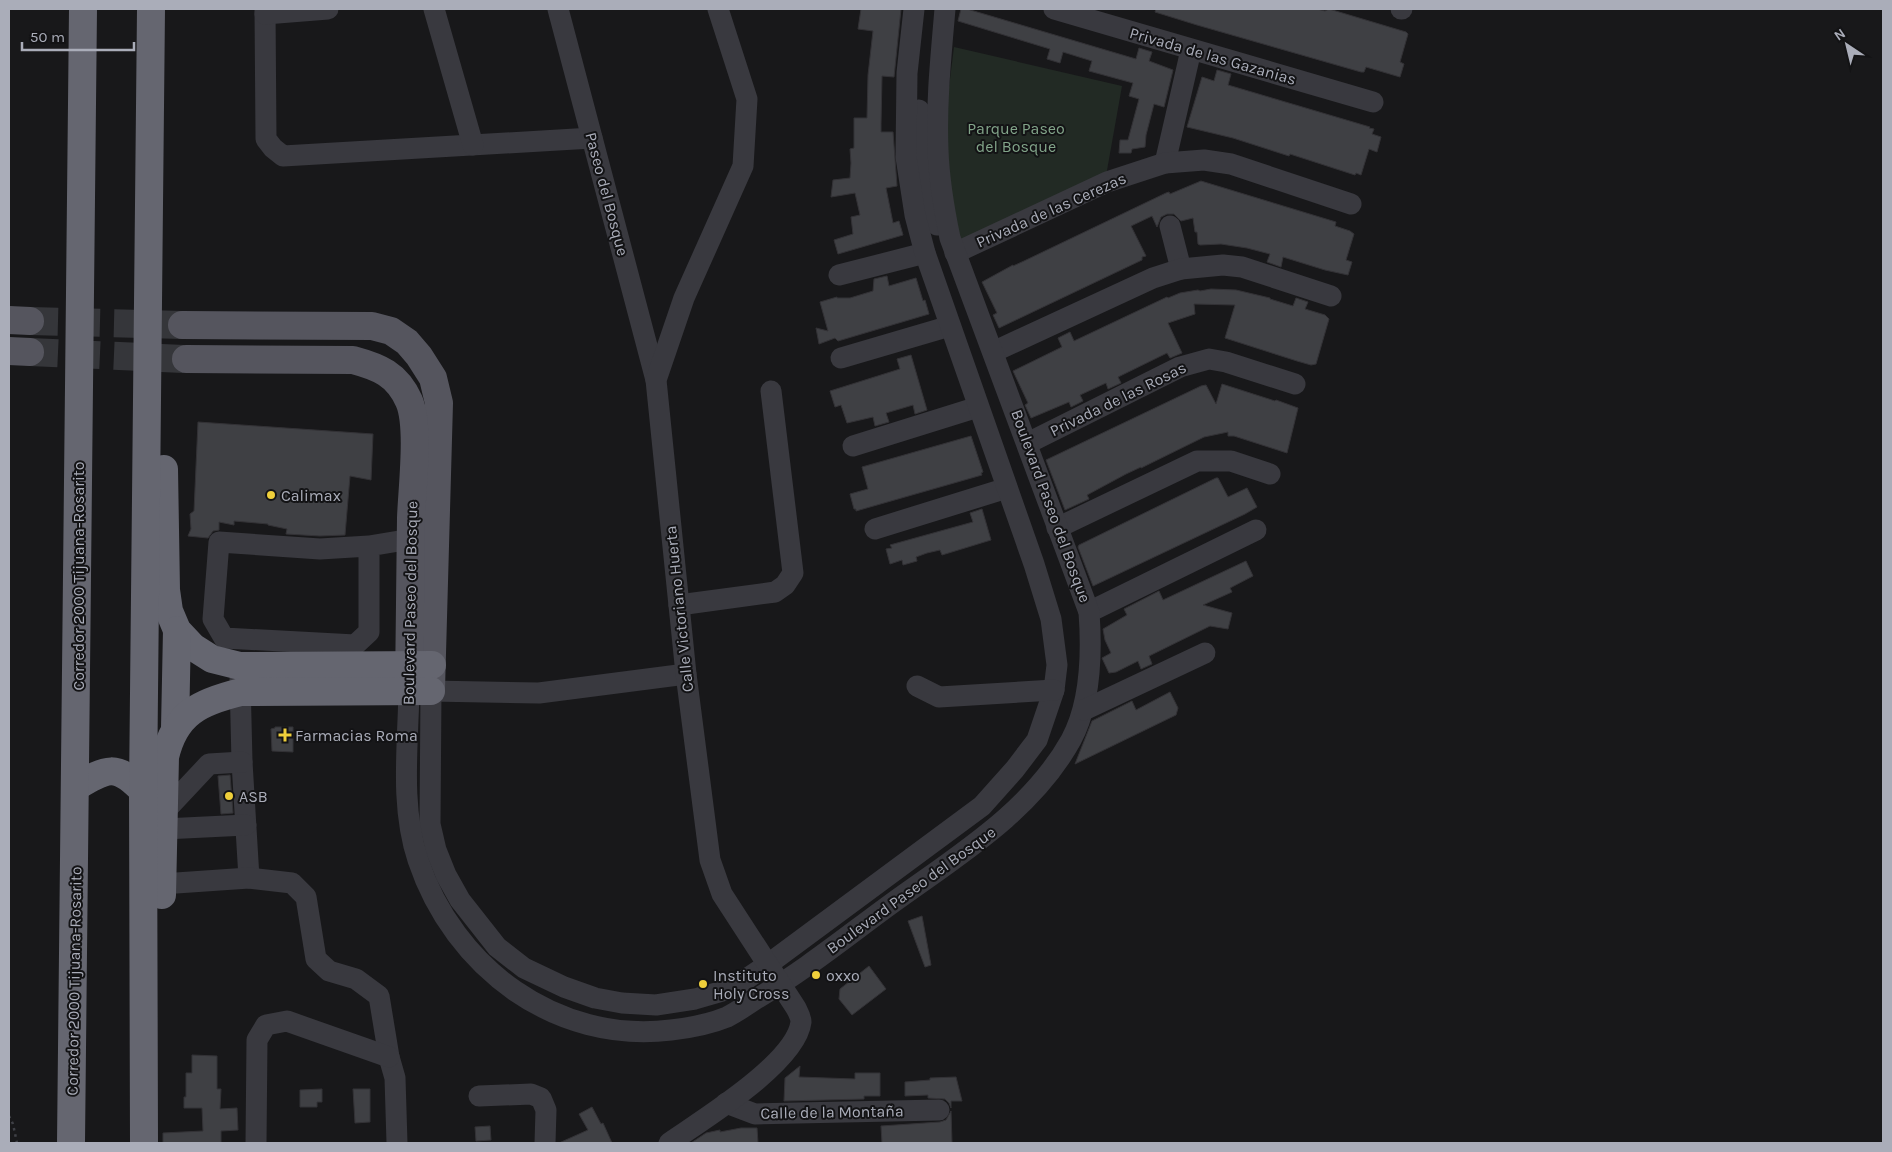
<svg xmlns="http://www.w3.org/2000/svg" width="1892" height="1152" font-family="Karla,sans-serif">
  <rect width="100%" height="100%" fill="#18181a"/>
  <path fill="#222a24" d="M954,47L1122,86L1106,176L960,240L942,143Z"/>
  <g fill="#3f4044" stroke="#333236">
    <path d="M861,9H901L894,77L882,76L881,124V132H893L897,186L886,188L893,223L899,221L903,235L838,254L834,240L853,234L851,217L860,215L855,193L831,197L833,180L850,178L851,163L850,149L854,148V118H867L868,75L873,31L858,29Z"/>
    <path d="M961,9H967L1136,59L1139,48L1152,52L1149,61L1173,70L1164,107L1154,104L1146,135L1145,147L1132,149L1131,153H1119L1120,140H1128L1139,99L1129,96L1133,83L1089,71L1092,61L1063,52L1060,63L1047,59L1050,49L958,21Z"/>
    <path d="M1156,9H1317L1325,11L1329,9L1406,32L1408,34L1400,62L1404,64L1400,77L1366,67L1364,72H1361L1197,25L1155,12Z"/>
    <path d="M1217,70L1231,74L1228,85L1370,127L1369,128L1374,129L1372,134L1381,137L1377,152L1369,149L1361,175L1356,173L1355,175L1290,154L1289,156L1233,138L1187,127L1202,77L1214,81Z"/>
    <path d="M1201,181L1336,222L1335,226L1350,231L1354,234L1346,260L1352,262L1348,275L1325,270L1283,257L1281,267L1267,262L1270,254L1247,248L1221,244L1200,245L1198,244L1197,232H1195L1193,218L1181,221L1174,214H1167L1161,217L1157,227L1152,216L1131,226L1146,256L1142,257V260L999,328L993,315L997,313L982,282L1013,265V266L1024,261L1166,193L1169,192L1170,194Z"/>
    <path d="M887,276L889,286L916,278L923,301L925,300L929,314L838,341L835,338L819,344L816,328L828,331L820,302L837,297V298H850L873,291L874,279Z"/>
    <path d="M1211,289L1236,290L1270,298V299L1293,306L1296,298L1308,302L1305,309L1325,315L1329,319L1316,364L1311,365L1297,361L1225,338L1235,305L1194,304L1195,314L1168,323L1182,353L1170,358L1167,353L1118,377L1121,383L1108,389L1106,383L1080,395L1083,401L1071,407L1069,402L1031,418L1025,405L1028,403L1013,371L1062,347L1058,338L1070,332L1074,341L1167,297L1168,298L1180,293L1198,290L1200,291Z"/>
    <path d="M911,355L927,410L915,414L913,405L886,413L889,422L875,426L873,417L847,423L841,405L835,407L830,391L900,369L897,359Z"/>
    <path d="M1222,384L1275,401L1276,400L1298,408L1287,453L1234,436H1228V432L1204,437L1141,468V467L1126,474L1087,495L1089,499L1065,510L1046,460L1201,386L1206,385L1216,404Z"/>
    <path d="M198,422L373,434L371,480L350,476L345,535L320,536L286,534L287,529L268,525V524L234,521V525L219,522V530L213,531L208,538L188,536L191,529L190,514L194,511Z"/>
    <path d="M971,436L983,472L981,473L982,475L856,511V509H854L850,494L868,489L862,467Z"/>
    <path d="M1216,478H1218L1228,497L1247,488L1257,507L1245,514L1093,586L1078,547L1079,545Z"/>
    <path d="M982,509L991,540L942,555L940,550L927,553L916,557L917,561L903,565L902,560L890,564L886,549L892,548L890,545L973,522L970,513Z"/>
    <path d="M1246,561L1253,576L1230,588L1232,592L1203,605L1232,613L1228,629L1210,626L1149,656L1152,664L1141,669L1138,661L1116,672L1109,673L1102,658L1111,653L1105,640L1103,629L1127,615L1124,609L1159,591L1163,600Z"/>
    <path d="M1170,692L1178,708L1176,715L1075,764L1092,721L1132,701L1136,710Z"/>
    <path d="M275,727H293V752L272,751L271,729L275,728Z"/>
    <path d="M230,775L233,813L221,814L218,776Z"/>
    <path d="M922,916L931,965L925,967L908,921Z"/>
    <path d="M869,966L886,989L852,1015L839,999L840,989Z"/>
    <path d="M192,1055L217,1056V1089H221L220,1109L237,1108L238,1130L221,1131V1143H163V1133L203,1131L202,1108H184V1097H186V1073H192Z"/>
    <path d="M800,1066L799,1077L855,1079V1073H880V1096H864V1099L784,1101L785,1078Z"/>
    <path d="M956,1077L962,1101H951V1108L949,1103L945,1099L928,1098V1095L905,1096V1082L930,1080V1078Z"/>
    <path d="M322,1089V1102H317V1107H300V1090Z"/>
    <path d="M353,1089H370V1122L355,1123Z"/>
    <path d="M592,1107L601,1124L603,1123L612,1143H559L588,1130L579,1114Z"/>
    <path d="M951,1111L952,1143H882L881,1126L940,1122L946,1120Z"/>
    <path d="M490,1126L491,1140L476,1141L475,1127Z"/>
    <path d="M741,1128H757L758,1143H691L706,1133L720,1130V1132Z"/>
  </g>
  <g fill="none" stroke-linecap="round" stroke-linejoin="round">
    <g stroke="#35363a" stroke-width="28" stroke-dasharray="28 14" stroke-linecap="butt">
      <path d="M30,321L182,325"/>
      <path d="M30,352L186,359"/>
    </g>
    <path stroke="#3f4046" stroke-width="2.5" stroke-dasharray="2.5 4" stroke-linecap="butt" d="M9,1116L13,1124L17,1143"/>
    <g stroke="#39393f" stroke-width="21">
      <path d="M265,9L266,139L273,148L283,156L592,138"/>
      <path d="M434,9L473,145"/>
      <path d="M558,9L656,380"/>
      <path d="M1054,9L1373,102"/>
      <path d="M1401,9H1402"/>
      <path d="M265,14L328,9"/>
      <path d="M919,110L925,190L937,225"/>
      <path d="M1165,163L1191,50"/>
      <path d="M1170,226L1181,269"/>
      <path d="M955,253L1107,182L1165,163L1204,160L1231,164L1351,204"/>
      <path d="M839,275L925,253"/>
      <path d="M993,352L1153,278L1181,269L1223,265L1242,267L1331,296"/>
      <path d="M841,358L950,326"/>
      <path d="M1028,443L1180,367L1209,359L1226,362L1295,384"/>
      <path d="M853,446L978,407"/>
      <path d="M1057,528L1197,461H1231L1270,474"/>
      <path d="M875,529L1007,488"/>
      <path d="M369,546L320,549L219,542L213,619L224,638L355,645L369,632V546L411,539"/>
      <path d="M679,605L775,592L785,585L793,573L771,391"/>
      <path d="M1089,612L1256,530"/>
      <path d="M686,674L539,693L431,691L430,824L436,850L446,875L460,900L497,947L524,968L564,987L595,998L622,1003L656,1005L695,999L733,988L767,965L982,806L1015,769L1037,740L1054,690L1057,665L1051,619L1034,564L925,253L915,215L906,157L907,73L914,9"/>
      <path d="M240,679L242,762L249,878"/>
      <path d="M917,686L939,697L1054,690"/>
      <path d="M409,690C408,746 400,806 418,860C454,968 556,1044 671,1030C689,1028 710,1024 727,1017C737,1012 747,1005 756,999C804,971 847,936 891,904C957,856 1031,812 1071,740C1091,703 1092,653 1089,612L950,238C944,209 939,180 938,150C936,103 941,56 945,9"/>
      <path d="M1084,710L1205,653"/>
      <path d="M164,812L209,764L242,762"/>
      <path d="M164,829L246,825"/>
      <path d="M147,885L249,878L292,883L306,897L316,959L329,971L356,979L379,996L389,1057L395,1078L397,1143"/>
      <path d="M479,1096L531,1094L541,1098L546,1110L545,1143"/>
      <path d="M726,1103L755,1114L939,1110"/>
      <path d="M256,1143L257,1040L266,1025L287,1021L389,1057"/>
      <path d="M669,1143C702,1120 796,1063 801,1022C801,1017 798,1012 796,1008L722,894L710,860L686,674L656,380L684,298L743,166L747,99L718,9"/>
    </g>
    <g stroke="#55555e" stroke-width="28">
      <path d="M9,320L30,321"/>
      <path d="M182,325L372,326L391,331L407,342L419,356L433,378L439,403L431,689"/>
      <path d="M9,351L30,352"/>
      <path d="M186,359L353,360C379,367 397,374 409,401C420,426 412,488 411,518C410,575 410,632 409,689"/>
    </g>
    <g stroke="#656670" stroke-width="28">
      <path d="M164,469L166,590L169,611L177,630L193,647L212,659L240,666L432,665"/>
      <path d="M175,728L177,630"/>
      <path d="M76,787C107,768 116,763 143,791"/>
      <path d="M162,895L165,757C175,713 200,702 241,692L431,691"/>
      <path d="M71,1143L83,9"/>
      <path d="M144,1143L143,791L151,9"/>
    </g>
  </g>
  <g fill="#efcf3b" stroke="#131315" stroke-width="2">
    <circle cx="271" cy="495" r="5"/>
    <path d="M282.5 727.5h5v5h5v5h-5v5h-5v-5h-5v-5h5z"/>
    <circle cx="229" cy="796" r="5"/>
    <circle cx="816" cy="975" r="5"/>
    <circle cx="703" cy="984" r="5"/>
  </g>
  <g text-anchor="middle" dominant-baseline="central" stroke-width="4" stroke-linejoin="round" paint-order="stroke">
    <g font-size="16" fill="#aaadb9" stroke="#131315">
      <text transform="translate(1213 56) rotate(16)">Privada de las Gazanias</text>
      <text transform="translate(607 194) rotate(75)">Paseo del Bosque</text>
      <text transform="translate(1051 210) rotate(-24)">Privada de las Cerezas</text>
      <text transform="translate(1118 399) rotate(-26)">Privada de las Rosas</text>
      <text transform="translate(1051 506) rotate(70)">Boulevard Paseo del Bosque</text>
      <text transform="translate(78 576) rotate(-90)">Corredor 2000 Tijuana-Rosarito</text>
      <text transform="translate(410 603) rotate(-89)">Boulevard Paseo del Bosque</text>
      <text transform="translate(679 609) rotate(-96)">Calle Victoriano Huerta</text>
      <text transform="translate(911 890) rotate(-36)">Boulevard Paseo del Bosque</text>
      <text transform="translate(74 981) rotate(-89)">Corredor 2000 Tijuana-Rosarito</text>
      <text transform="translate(832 1112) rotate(-1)">Calle de la Montaña</text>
    </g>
    <g font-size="16" fill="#82a489" stroke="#131315">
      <text x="1016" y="128">Parque Paseo<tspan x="1016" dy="18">del Bosque</tspan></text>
    </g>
    <g font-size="16" fill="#aaadb9" stroke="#131315" text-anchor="start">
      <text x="281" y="495">Calimax</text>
      <text x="295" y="735">Farmacias Roma</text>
      <text x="239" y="796">ASB</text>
      <text x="713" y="975">Instituto<tspan x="713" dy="18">Holy Cross</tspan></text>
      <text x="826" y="975">oxxo</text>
    </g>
  </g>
  <rect width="1892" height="1152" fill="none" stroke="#aaadb9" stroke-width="20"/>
  <g transform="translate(1847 45) rotate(325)" stroke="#131315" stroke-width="4" paint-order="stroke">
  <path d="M0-4L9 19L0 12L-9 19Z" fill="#aaadb9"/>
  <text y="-8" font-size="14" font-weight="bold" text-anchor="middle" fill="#aaadb9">N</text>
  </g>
  <path d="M22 42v8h112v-8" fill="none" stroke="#aaadb9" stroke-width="2.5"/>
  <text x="30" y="42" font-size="15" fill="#aaadb9" stroke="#131315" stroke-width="4" paint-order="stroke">50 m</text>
</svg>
